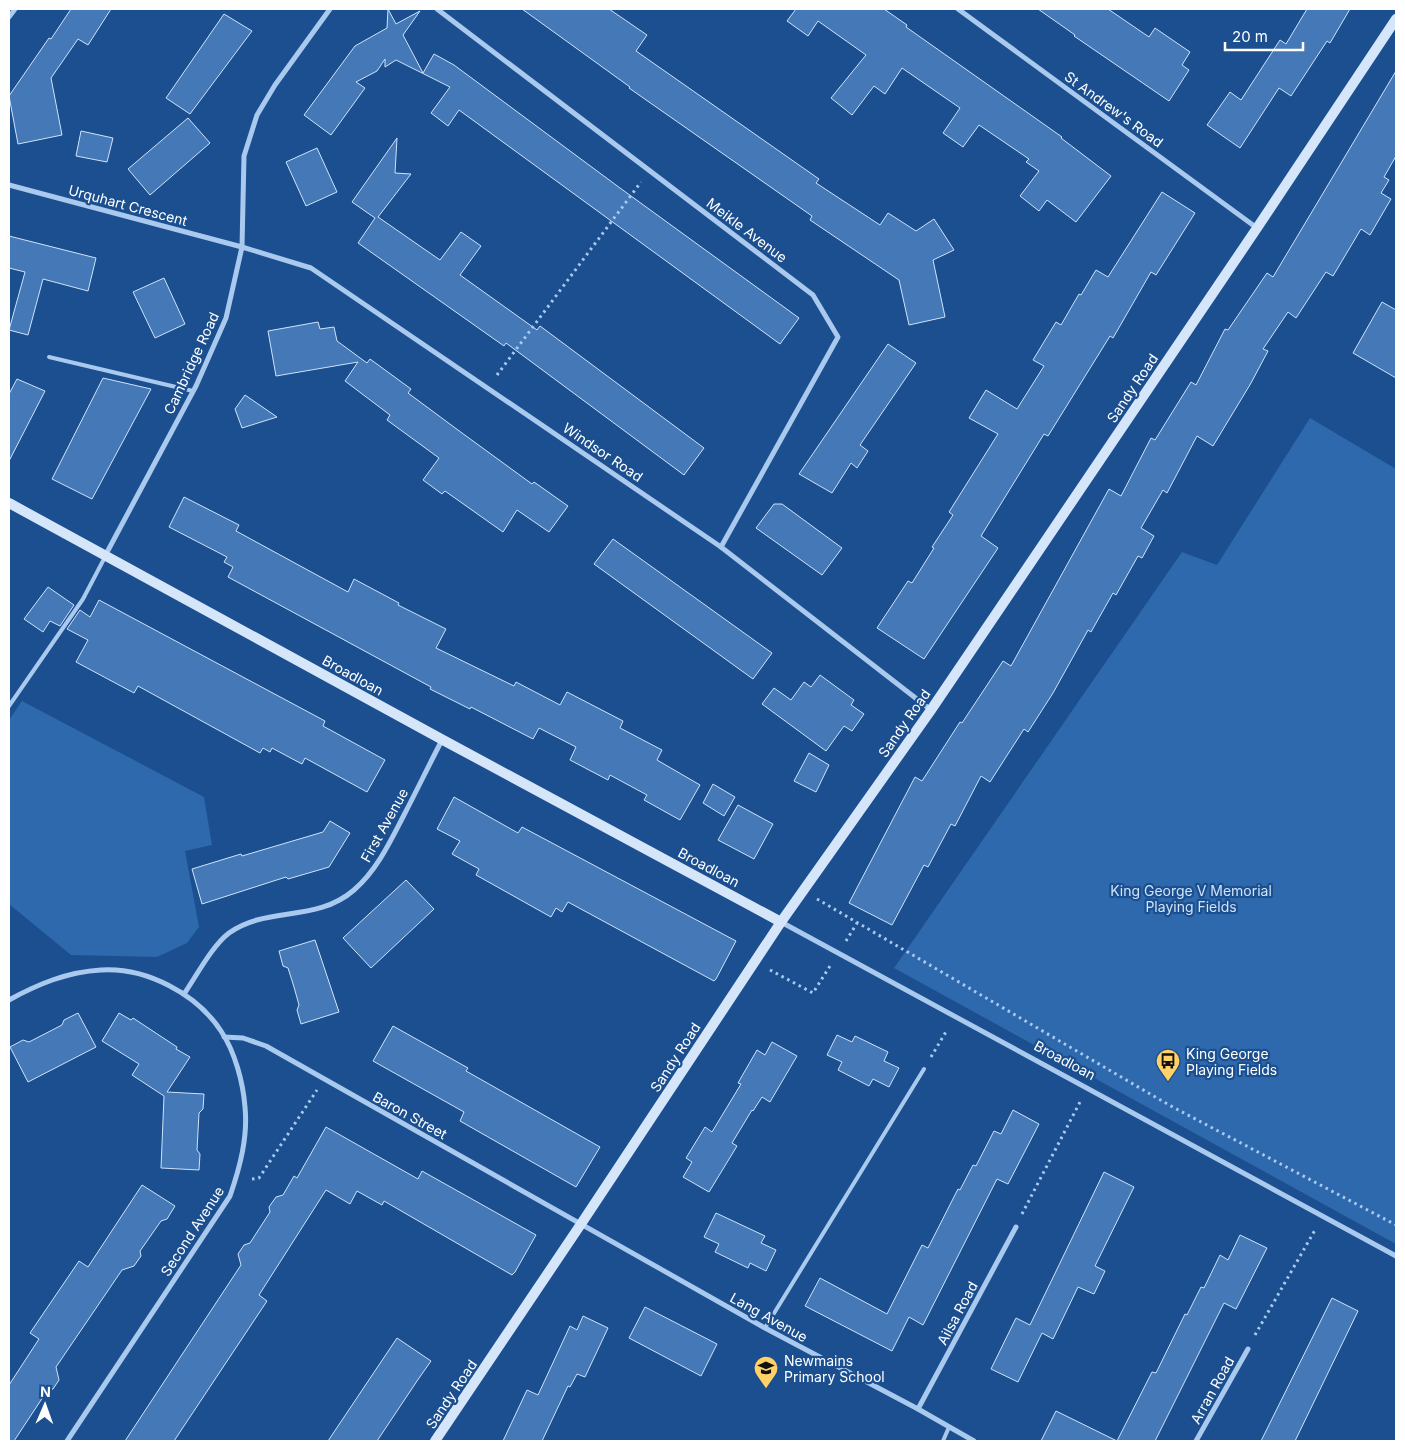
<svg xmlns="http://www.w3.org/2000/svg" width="1405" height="1450" font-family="Inter,sans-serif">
  <rect width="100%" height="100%" fill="#1b4f8f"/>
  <g fill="#2e69ad">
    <path d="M1310,418L1396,469V1244L894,968L1182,552L1217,565Z"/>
    <path d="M22,701L204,797L212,845L185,851L199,927L187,943L157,957L71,955L9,904V720Z"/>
  </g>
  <g fill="#4478b7" stroke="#cfe3fa">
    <path d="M71,9H111L88,45L78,39L51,78L62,135L18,144L9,96L49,38L51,39Z"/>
    <path d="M388,9L396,24L420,11L403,35L423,73L434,54L454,65L620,188L799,318L780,344L459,110L448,126L431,113L450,87L396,60L385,67V59L377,71L356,82L365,88L331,135L304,115L355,46L387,28Z"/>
    <path d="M522,9H609L647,35L636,51L819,179L816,183L880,225L888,213L916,231L934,219L954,250L933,260L945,317L909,325L899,280L810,220L812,216L629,88L630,87Z"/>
    <path d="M796,9H884L907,25L906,27L1062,137L1061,138L1111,176L1076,222L1047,200L1039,211L1020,196L1039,171L1026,162L1029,159L979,125L963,147L943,133L960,108L902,68L885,94L874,86L852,115L831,98L866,55L818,21L808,36L787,21Z"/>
    <path d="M1038,9H1108L1149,37L1155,28L1190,52L1182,65L1189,70L1169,101L1074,36L1075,35Z"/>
    <path d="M1307,9H1350L1330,43L1327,41L1291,96L1279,88L1240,148L1207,125L1230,92L1241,100L1280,40L1286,44Z"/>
    <path d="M224,14L252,31L190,114L166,98Z"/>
    <path d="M1396,71V156L1384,177L1389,180L1381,193L1391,199L1370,235L1361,229L1333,276L1326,272L1296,318L1288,312L1263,349L1268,351L1251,383L1213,446L1197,436L1167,493L1163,490L1141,528L1154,536L1142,558L1138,556L1116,595L1113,593L1091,632L1088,630L1053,693L1028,732L1024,729L990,782L981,776L955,826L951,824L928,867L924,865L892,925L849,903L915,777L922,781L960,722L962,723L1003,661L1011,666L1109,489L1121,496L1151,438L1155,440L1191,382L1196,385L1225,329L1228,330L1267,273L1273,277Z"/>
    <path d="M188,118L210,143L150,195L128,169Z"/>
    <path d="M81,131L113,138L107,162L76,156Z"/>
    <path d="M397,138L395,173L411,174L378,217L440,260L461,232L481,246L460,275L537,330L540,326L704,448L684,475L506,343L504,346L358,243L375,218L352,202Z"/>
    <path d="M317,148L337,192L306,206L286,162Z"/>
    <path d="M1162,192L1195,213L1156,275L1151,272L1113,338L1110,336L1048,436L1044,434L981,536L998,548L924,659L877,628L908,581L912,583L934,548L932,547L953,515L949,512L998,434L969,418L986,390L1017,409L1044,366L1033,360L1056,322L1061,325L1079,294L1081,295L1096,270L1108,277Z"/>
    <path d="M9,236L96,258L88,291L43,279L28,335L9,330L25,272L9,268Z"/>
    <path d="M164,278L185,324L155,338L133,292Z"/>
    <path d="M1382,302L1396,310V378L1353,353Z"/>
    <path d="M318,322L320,329L334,327L337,341L367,363L370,359L411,389L408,393L462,433L532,484L534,482L568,506L549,532L517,510L503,532L445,491L442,494L423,480L439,458L387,420L390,415L345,381L358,362L276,376L268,331Z"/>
    <path d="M888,344L916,363L860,445L868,451L857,468L851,463L832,493L799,474Z"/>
    <path d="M103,378L151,389L92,499L52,479Z"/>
    <path d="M17,379L45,391L9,461V394Z"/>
    <path d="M245,395L277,417L242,428L235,409Z"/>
    <path d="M184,497L239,525L236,531L348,592L354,579L399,603L398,605L446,629L436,648L514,686L516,682L560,705L567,692L623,721L620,728L662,750L657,760L700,785L680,820L644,800L647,795L610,775L608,780L570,760L576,747L539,728L533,739L471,707L470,709L430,689L431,687L228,577L233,567L224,562L227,557L169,527Z"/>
    <path d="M774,504H782L842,548L822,575L756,528Z"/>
    <path d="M613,539L772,653L753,679L594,564Z"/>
    <path d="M48,587L74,605L60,626L50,621L43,632L24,619Z"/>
    <path d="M99,600L325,721L323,726L385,760L367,792L305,758L302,764L272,748L270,752L263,748L260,753L138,686L134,693L76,662L88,640L67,629L80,610L90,617Z"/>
    <path d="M820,675L854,700L851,705L864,714L852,731L844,726L826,751L762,704L774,688L791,700L804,682L811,687Z"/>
    <path d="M809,753L829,765L816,792L794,781Z"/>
    <path d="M713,784L735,797L724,816L703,803Z"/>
    <path d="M454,797L518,833L522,827L736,941L716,979L714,981L568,902L562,912L556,908L551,917L476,875L479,869L452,854L460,841L437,829Z"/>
    <path d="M738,805L773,824L754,859L718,840Z"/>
    <path d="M330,821L350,833L329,867L288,879L286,877L202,904L192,869L241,854L242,856L323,832Z"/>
    <path d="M406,880L434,909L371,968L343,938Z"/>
    <path d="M315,940L339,1012L301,1024L297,1010L299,1005L294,987L288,968L283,966L279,951Z"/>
    <path d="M78,1013L96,1047L28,1082L10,1047L23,1040L29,1042L62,1025L64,1020Z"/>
    <path d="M119,1013L131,1020L133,1018L177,1047L176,1049L190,1057L167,1092L204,1094L203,1109L199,1113L197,1150L200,1154L199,1170L161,1168L164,1096L132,1075L139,1064L102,1041Z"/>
    <path d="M393,1026L468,1068L466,1071L600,1147L576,1187L460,1121L464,1112L373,1061Z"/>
    <path d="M837,1035L852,1042L855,1036L888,1052L884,1061L899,1068L889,1087L873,1079L869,1086L838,1070L842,1062L827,1055Z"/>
    <path d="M772,1042L797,1056L770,1102L762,1097L753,1111L752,1110L732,1143L737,1146L709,1192L683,1177L692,1162L686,1158L705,1127L712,1132L741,1084L738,1083L757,1050L765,1055Z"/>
    <path d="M1013,1110L1039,1124L1008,1184L997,1179L923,1325L909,1317L892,1351L805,1306L820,1278L887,1314L922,1245L928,1248L958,1189L960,1190L973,1165L976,1166L994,1131L1001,1134Z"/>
    <path d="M326,1127L418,1179L422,1171L536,1235L515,1272L512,1275L384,1201L382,1205L357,1191L350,1204L326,1190L259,1295L267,1301L174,1441H125L241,1265L238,1254L244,1245L250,1243L270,1212L269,1207L276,1197L283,1195L294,1176L297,1178Z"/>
    <path d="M1104,1172L1134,1187L1095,1266L1105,1271L1094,1294L1078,1287L1053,1339L1042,1333L1018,1382L991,1369L1016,1318L1030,1325Z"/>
    <path d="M142,1185L175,1206L167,1219L161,1221L140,1251L141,1256L134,1266L122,1270L56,1367L59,1380L53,1389L47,1391L14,1441H9V1385L39,1339L30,1333L79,1261L88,1267Z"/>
    <path d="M716,1213L765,1236L761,1243L776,1250L766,1271L750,1263L748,1268L715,1252L719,1244L704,1237Z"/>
    <path d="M1240,1235L1267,1248L1236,1309L1224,1303L1155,1441H1041L1056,1411L1117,1441L1152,1372L1156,1373L1185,1314L1187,1315L1201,1287L1204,1288L1220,1255L1228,1260Z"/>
    <path d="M1332,1298L1358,1311L1295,1441H1261Z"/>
    <path d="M645,1307L717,1344L701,1376L629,1338Z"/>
    <path d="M583,1316L608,1328L585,1377L577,1374L570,1387L568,1386L542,1441H503L527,1390L538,1395L570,1326L577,1330Z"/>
    <path d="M397,1338L431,1361L417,1381L377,1441H328Z"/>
  </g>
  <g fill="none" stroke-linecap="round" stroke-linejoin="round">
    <g stroke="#a9c9ee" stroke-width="3" stroke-dasharray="2.5 4" stroke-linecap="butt">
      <path d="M497,375L641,182"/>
      <path d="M817,899L1169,1105L1396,1225"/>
      <path d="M846,941L857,923"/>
      <path d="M770,970L813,993L830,966"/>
      <path d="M931,1057L947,1030"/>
      <path d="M252,1179L259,1178L317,1090"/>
      <path d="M1022,1214L1080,1102"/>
      <path d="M1255,1335L1315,1230"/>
    </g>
    <g stroke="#a9c9ee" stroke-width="4">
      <path d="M49,357L193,391"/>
      <path d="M9,706L83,599L105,557"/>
      <path d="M765,1328L924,1069"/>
      <path d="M943,1441L949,1427"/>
    </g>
    <g stroke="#a9c9ee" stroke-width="5">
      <path d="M437,9L813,295L838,337L721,547"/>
      <path d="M958,9L1257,228"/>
      <path d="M9,17L15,9"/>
      <path d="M9,185L242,247L311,268L721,547L931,710"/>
      <path d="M105,556L196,386L226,318L242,247L244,156L257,115L275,85L330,9"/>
      <path d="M781,922L1396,1256"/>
      <path d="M184,994C197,975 212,946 229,933C266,906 316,923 354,890C377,870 390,842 404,815C417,790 429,765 442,740"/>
      <path d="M9,1000C38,984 67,972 101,970C146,967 197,994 221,1031C235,1052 243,1082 245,1107C248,1137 240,1167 230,1196L67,1441"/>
      <path d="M224,1037L243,1038L266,1046L765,1328L918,1409L974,1441"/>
      <path d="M918,1409L1016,1227"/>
      <path d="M1196,1441L1248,1349"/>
    </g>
    <g stroke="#d6e6fa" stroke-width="10">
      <path d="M9,503L443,740L781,922"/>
      <path d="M435,1441L581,1224L781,922L931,710L1257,228L1396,19"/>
    </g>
  </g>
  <defs>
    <symbol id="bus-pin" viewBox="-11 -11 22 30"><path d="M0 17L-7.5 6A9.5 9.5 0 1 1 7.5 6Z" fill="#ffd166" stroke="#1b4f8f"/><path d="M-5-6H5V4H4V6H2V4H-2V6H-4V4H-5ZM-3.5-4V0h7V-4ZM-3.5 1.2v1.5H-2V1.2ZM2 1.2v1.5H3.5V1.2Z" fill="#111"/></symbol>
    <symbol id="school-pin" viewBox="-11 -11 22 30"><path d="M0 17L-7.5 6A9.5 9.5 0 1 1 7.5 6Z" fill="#ffd166" stroke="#1b4f8f"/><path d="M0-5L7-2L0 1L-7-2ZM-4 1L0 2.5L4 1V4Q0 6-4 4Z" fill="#111"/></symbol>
  </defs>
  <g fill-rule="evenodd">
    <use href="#bus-pin" x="1154" y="1047" width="28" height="38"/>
    <use href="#school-pin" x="752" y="1354" width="28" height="38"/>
  </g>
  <g text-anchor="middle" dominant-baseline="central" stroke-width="4.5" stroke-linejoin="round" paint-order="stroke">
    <g font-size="14" fill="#fff" stroke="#1b4f8f">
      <text transform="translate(1114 109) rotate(36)">St Andrew's Road</text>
      <text transform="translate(128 205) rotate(15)">Urquhart Crescent</text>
      <text transform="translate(747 230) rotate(37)">Meikle Avenue</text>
      <text transform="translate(191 363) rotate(-65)">Cambridge Road</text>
      <text transform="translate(1132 388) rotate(-56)">Sandy Road</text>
      <text transform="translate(603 452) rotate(34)">Windsor Road</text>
      <text transform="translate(353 675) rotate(29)">Broadloan</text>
      <text transform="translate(904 723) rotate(-55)">Sandy Road</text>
      <text transform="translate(384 825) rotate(-61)">First Avenue</text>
      <text transform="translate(709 867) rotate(28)">Broadloan</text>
      <text transform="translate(675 1057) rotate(-57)">Sandy Road</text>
      <text transform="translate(1065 1060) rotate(28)">Broadloan</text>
      <text transform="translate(410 1115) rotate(29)">Baron Street</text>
      <text transform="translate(192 1231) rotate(-57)">Second Avenue</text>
      <text transform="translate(957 1313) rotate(-62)">Ailsa Road</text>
      <text transform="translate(769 1317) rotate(29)">Lang Avenue</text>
      <text transform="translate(1212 1390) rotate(-61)">Arran Road</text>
      <text transform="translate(451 1394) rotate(-56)">Sandy Road</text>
    </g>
    <g font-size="14" fill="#cfe3fa" stroke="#1b4f8f">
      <text x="1191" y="890">King George V Memorial<tspan x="1191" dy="16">Playing Fields</tspan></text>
    </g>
    <g font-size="14" fill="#fff" stroke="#1b4f8f" text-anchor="start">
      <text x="1186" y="1053">King George<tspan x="1186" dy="16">Playing Fields</tspan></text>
      <text x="784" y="1360">Newmains<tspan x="784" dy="16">Primary School</tspan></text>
    </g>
  </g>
  <rect width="1405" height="1450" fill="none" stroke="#ffffff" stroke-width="20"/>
  <g transform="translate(45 1405) rotate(2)" stroke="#1b4f8f" stroke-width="4" paint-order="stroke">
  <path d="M0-4L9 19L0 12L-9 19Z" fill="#ffffff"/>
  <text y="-8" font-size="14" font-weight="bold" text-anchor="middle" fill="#ffffff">N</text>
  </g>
  <path d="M1225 42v8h78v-8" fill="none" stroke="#ffffff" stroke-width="2.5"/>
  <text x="1232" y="42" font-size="15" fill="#ffffff" stroke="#1b4f8f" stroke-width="4" paint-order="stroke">20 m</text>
</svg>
